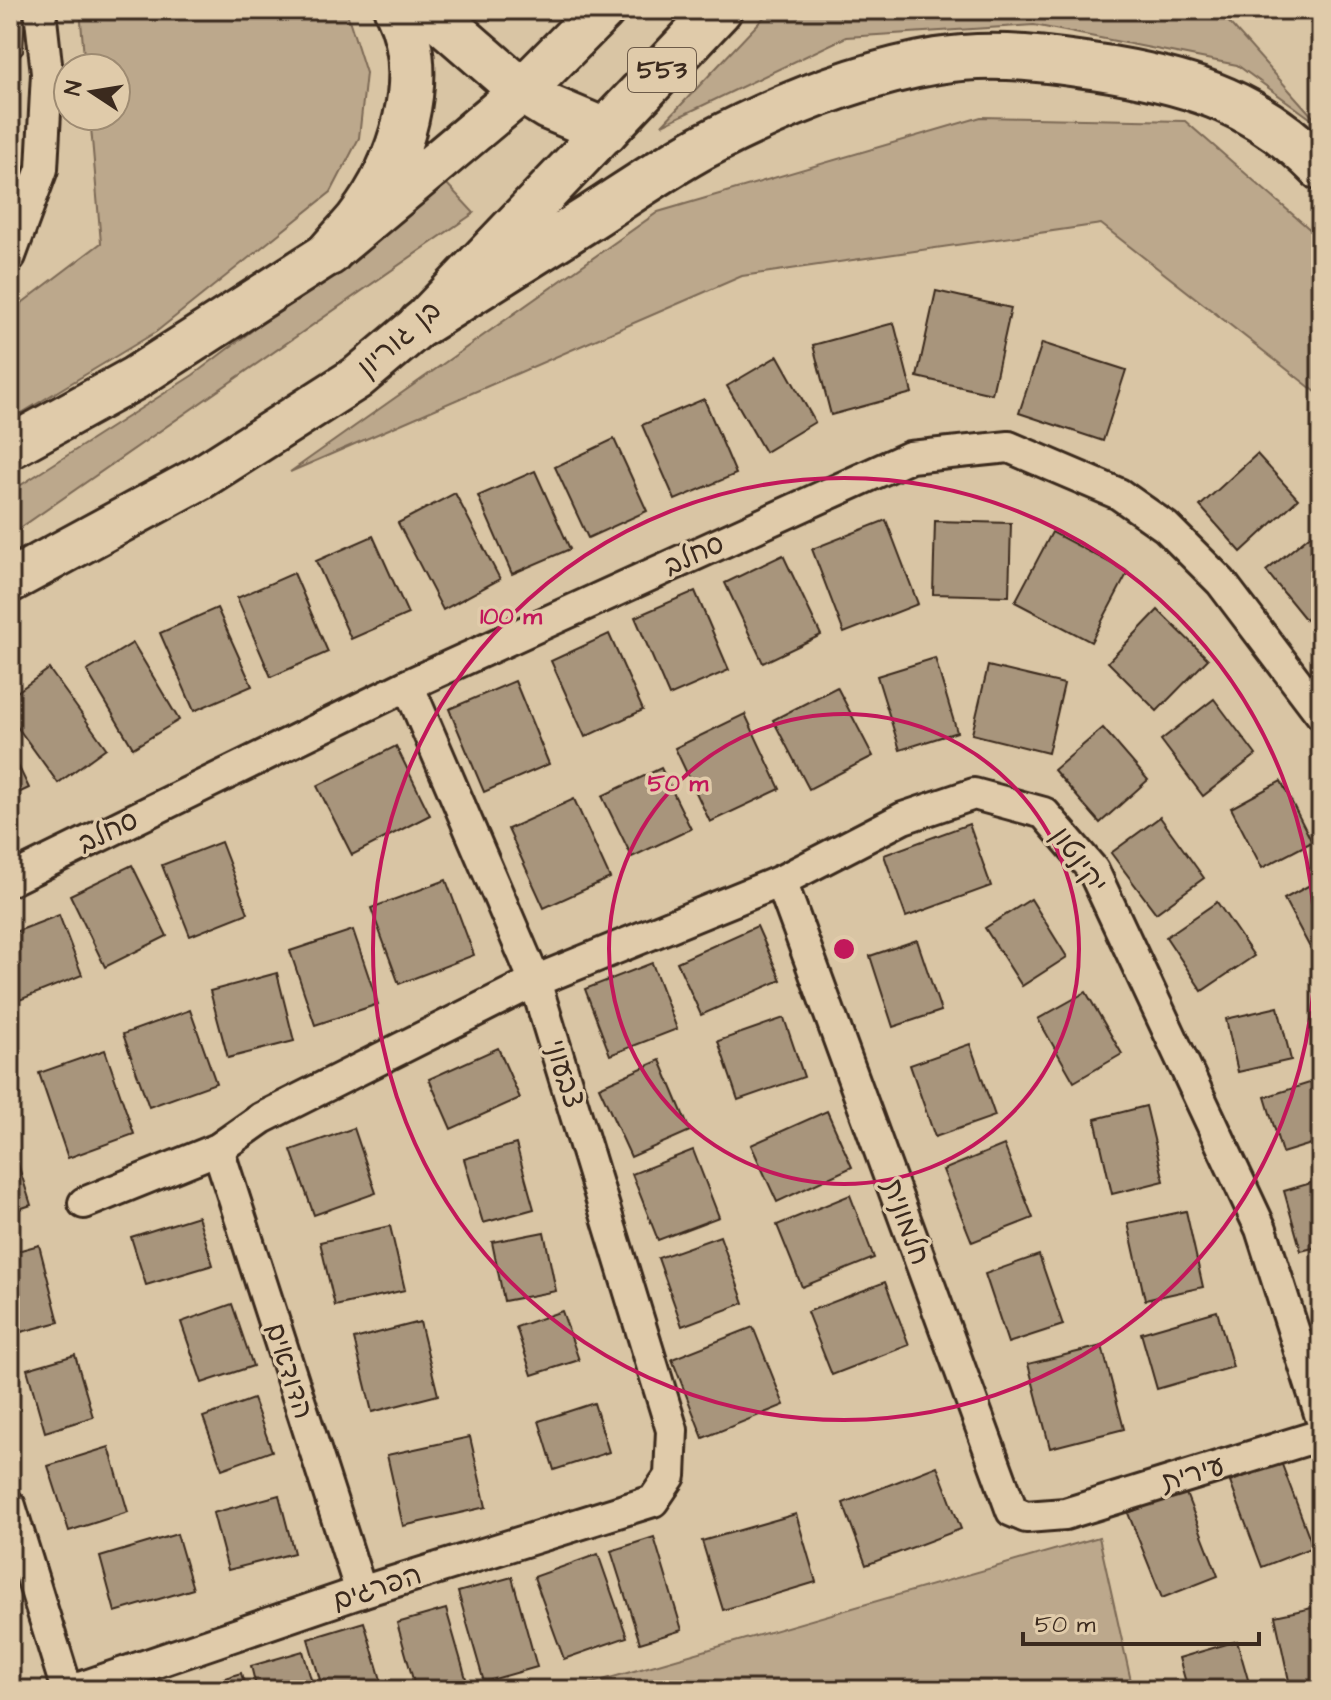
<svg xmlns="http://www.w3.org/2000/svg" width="1331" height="1700" font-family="'Architects Daughter','Playpen Sans Hebrew',sans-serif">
  <rect width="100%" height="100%" fill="#d9c5a4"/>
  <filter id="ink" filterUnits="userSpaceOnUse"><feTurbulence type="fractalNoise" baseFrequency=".0125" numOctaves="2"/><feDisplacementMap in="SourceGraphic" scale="16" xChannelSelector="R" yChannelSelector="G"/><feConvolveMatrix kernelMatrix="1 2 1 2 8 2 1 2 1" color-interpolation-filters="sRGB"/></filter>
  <g filter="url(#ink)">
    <g fill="#bca88c" stroke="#7c6955" stroke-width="2">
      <path d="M80,10H346L366,73L359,138L331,192L156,332L10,420V312L101,243L90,116H116V68H85Z"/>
      <path d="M771,10H1218L1321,126L1237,65L1034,25L846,37L662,125Z"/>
      <path d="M981,117L1185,121L1321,239V396L1101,224L742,276L290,472L658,212Z"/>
      <path d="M447,184L474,213L10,535V492L193,375Z"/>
      <path d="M1099,1537L1133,1690H568Z"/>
    </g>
    <g fill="#a8957b" stroke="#3b2a1e" stroke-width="2">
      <path d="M10,10H25L23,52L10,66Z"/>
      <path d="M936,291L1011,308L992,394L917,377Z"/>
      <path d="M894,323L912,393L831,415L813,345Z"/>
      <path d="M1042,343L1126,370L1103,441L1019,413Z"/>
      <path d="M778,356L815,422L765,452L727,386Z"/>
      <path d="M704,399L736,474L675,500L642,425Z"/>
      <path d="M614,439L647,511L588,538L555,467Z"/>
      <path d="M1257,454L1298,499L1241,552L1200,506Z"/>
      <path d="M535,471L570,549L512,574L478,496Z"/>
      <path d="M455,493L500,579L443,610L398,523Z"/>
      <path d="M886,520L918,604L844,633L812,549Z"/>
      <path d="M935,521L1011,523L1009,596L933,594Z"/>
      <path d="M1318,529L1321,533V608L1306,620L1266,571Z"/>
      <path d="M1052,532L1128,572L1091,642L1015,602Z"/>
      <path d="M373,536L408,614L351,639L316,561Z"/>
      <path d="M783,555L821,635L763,663L725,583Z"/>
      <path d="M294,573L328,652L271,677L237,598Z"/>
      <path d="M695,591L729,670L669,696L635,617Z"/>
      <path d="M217,608L252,686L194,711L160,633Z"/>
      <path d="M1158,610L1208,659L1157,711L1108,662Z"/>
      <path d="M1321,633V656L1310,642Z"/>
      <path d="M609,634L643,710L585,737L551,661Z"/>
      <path d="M133,643L179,720L133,748L87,671Z"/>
      <path d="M935,658L957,732L900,750L877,676Z"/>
      <path d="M988,666L1064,684L1048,753L972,734Z"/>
      <path d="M49,669L106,748L58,783L10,717V697Z"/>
      <path d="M515,681L549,764L484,792L449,709Z"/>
      <path d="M837,687L873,756L809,789L773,720Z"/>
      <path d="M1214,699L1256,755L1203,796L1161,740Z"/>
      <path d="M745,714L780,789L710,822L675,748Z"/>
      <path d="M1103,728L1148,780L1100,823L1054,770Z"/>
      <path d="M396,746L430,815L352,855L317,786Z"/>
      <path d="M10,749L29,788L10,797Z"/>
      <path d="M661,768L691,829L632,857L602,796Z"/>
      <path d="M1281,781L1312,842L1262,868L1231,808Z"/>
      <path d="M574,799L610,878L544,908L508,829Z"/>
      <path d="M1160,817L1204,878L1156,913L1111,853Z"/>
      <path d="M969,824L991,886L906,917L884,855Z"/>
      <path d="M221,842L248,913L190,936L162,865Z"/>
      <path d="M132,865L167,936L105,967L70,895Z"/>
      <path d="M1321,879V951L1314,955L1284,899Z"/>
      <path d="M446,880L474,955L399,984L371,908Z"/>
      <path d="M1031,899L1067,957L1022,986L985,928Z"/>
      <path d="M1217,902L1254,956L1202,991L1166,937Z"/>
      <path d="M59,915L82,975L17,1001L10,983V934Z"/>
      <path d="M757,926L781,980L701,1015L677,962Z"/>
      <path d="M353,930L378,1004L315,1025L290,951Z"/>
      <path d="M917,940L941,1011L893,1027L870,956Z"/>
      <path d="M652,963L677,1029L610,1055L585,989Z"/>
      <path d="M277,973L294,1041L228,1058L210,991Z"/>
      <path d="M1086,992L1122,1054L1074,1082L1038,1019Z"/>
      <path d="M1278,1007L1291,1060L1238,1072L1226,1019Z"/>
      <path d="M190,1010L216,1083L149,1107L123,1034Z"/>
      <path d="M784,1018L804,1077L738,1100L718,1041Z"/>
      <path d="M970,1044L995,1116L935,1137L910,1065Z"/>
      <path d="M498,1048L520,1098L451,1129L429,1079Z"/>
      <path d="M105,1050L134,1134L68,1158L39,1073Z"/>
      <path d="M660,1060L690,1131L631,1157L599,1087Z"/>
      <path d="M1319,1080L1321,1141L1282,1153L1265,1097Z"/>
      <path d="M1146,1106L1164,1181L1112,1194L1095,1119Z"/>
      <path d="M827,1111L852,1167L777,1202L751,1145Z"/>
      <path d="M354,1128L376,1193L314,1215L291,1150Z"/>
      <path d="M516,1144L534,1209L483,1223L464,1159Z"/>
      <path d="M10,1145H12L31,1205L10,1212Z"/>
      <path d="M1004,1145L1033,1218L972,1242L943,1170Z"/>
      <path d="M693,1150L719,1217L658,1240L632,1174Z"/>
      <path d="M1321,1180V1246L1301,1251L1284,1191Z"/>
      <path d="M850,1195L874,1258L802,1287L777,1225Z"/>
      <path d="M1186,1211L1203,1287L1145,1300L1128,1223Z"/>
      <path d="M198,1216L213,1265L146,1285L131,1237Z"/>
      <path d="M390,1226L405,1290L335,1306L320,1242Z"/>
      <path d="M544,1232L556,1291L504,1301L492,1242Z"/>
      <path d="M720,1236L744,1303L682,1326L658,1258Z"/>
      <path d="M39,1245L59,1322L10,1335V1253Z"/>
      <path d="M1039,1255L1063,1325L1008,1343L985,1274Z"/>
      <path d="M885,1282L909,1345L832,1375L807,1312Z"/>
      <path d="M232,1304L253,1366L202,1383L181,1322Z"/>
      <path d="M562,1311L579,1360L532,1375L516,1327Z"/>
      <path d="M1217,1311L1233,1367L1157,1389L1141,1333Z"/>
      <path d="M420,1322L438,1395L372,1412L354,1339Z"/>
      <path d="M753,1327L784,1405L703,1438L672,1359Z"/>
      <path d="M1102,1346L1124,1429L1050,1448L1028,1364Z"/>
      <path d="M75,1355L93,1417L45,1432L27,1369Z"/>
      <path d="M253,1399L272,1451L222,1469L203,1417Z"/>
      <path d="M594,1403L609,1452L554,1470L539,1421Z"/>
      <path d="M470,1437L486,1507L403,1526L387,1455Z"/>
      <path d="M109,1447L128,1512L69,1531L48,1466Z"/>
      <path d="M1281,1462L1313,1547L1262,1567L1230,1482Z"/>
      <path d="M937,1466L961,1529L866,1565L843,1503Z"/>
      <path d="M1185,1491L1218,1576L1162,1598L1128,1513Z"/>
      <path d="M279,1495L294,1553L228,1570L213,1513Z"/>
      <path d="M796,1514L816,1582L723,1610L702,1541Z"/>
      <path d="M177,1534L193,1589L115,1612L100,1557Z"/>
      <path d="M654,1537L682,1630L640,1643L611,1551Z"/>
      <path d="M598,1554L627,1637L564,1659L534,1577Z"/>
      <path d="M512,1577L537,1667L484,1682L458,1592Z"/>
      <path d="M1321,1606V1690H1291L1275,1616Z"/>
      <path d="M446,1609L469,1689L416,1690L397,1623Z"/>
      <path d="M364,1622L384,1690H323L308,1639Z"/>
      <path d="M1237,1641L1251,1690H1188L1179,1658Z"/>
      <path d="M303,1651L314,1690H257L251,1666Z"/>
      <path d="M241,1673L246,1690H189V1689Z"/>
    </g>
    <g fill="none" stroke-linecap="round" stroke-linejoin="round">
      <defs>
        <g id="street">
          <path d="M10,256L42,169L47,73L40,10"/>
          <path d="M10,880L408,685L910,457L1009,447L1119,494L1166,527L1221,582L1321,714"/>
          <path d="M781,881L1012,1511L1026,1517L1065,1514L1321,1435"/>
          <path d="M218,1149L361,1592"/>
          <path d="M84,1203L218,1149L262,1118L535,981L781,881L903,818L974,794L1044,813L1093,870L1261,1229L1321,1417"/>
          <path d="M10,1506L67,1690"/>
          <path d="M74,1690L361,1592L653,1501L670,1476L672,1430L535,981L408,685"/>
        </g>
        <g id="secondary">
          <path d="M10,447L135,378L329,253L522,91"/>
          <path d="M10,581L200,478L357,378L421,324L605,131"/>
        </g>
        <g id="primary">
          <path d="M522,91L602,10"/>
          <path d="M605,131L719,10"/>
        </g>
        <g id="highway">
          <path d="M429,10L522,91L548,107L605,131"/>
          <path d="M329,253C338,242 349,231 358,220C401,164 430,76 397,10"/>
          <path d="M421,324C478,288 534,253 591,217C628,193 665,167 704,146C776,108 855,75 937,61C995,51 1054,60 1111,69C1198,84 1258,104 1321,168"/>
        </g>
      </defs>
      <use href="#street" stroke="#3b2a1e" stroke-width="36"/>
      <use href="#secondary" stroke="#3b2a1e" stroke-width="48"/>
      <use href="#primary" stroke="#3b2a1e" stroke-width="50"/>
      <use href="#highway" stroke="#3b2a1e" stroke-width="50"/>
      <use href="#street" stroke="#e0cbaa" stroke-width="30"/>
      <use href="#secondary" stroke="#e0cbaa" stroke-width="42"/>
      <use href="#primary" stroke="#e0cbaa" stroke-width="44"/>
      <use href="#highway" stroke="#e0cbaa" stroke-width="44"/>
    </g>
  </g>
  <g fill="none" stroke="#c2185b" stroke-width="4">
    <circle cx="844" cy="949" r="235"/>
    <circle cx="844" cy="949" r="471"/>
  </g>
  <g text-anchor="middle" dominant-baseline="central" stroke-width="7" stroke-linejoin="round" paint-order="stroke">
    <rect fill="#e0cbaa" stroke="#6c5a48" stroke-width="2" x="628" y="48" width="68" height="44" rx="6"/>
    <g font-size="26" font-weight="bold" fill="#3b2a1e">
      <text x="662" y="70">553</text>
    </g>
    <g font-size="28" fill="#3b2a1e" stroke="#e0cbaa">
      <text transform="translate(399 339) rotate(-41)">בן גוריון</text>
      <text transform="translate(694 555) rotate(-25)">סחלב</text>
      <text transform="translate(108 832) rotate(-26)">סחלב</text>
      <text transform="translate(1079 860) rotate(54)">יקינטון</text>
      <text transform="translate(564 1074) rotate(73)">צבעוני</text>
      <text transform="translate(906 1222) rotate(70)">חלמונית</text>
      <text transform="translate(289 1371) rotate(72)">הדודאים</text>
      <text transform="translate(1193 1474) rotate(-17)">עירית</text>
      <text transform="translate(377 1588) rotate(-18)">הפרגים</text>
    </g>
  </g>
  <circle cx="844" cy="949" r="12" fill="#c2185b" stroke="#e0cbaa" stroke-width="4"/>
  <g font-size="24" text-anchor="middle" font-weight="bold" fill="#c2185b" stroke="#e0cbaa" stroke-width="7" stroke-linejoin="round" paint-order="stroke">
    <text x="511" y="624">100 m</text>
    <text x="678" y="791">50 m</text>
  </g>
  <rect width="1331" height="1700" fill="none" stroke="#e0cbaa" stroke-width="40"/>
  <rect x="20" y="20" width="1291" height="1660" fill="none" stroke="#3b2a1e" stroke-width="3" filter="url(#ink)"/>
  <g transform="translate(92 92) rotate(282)"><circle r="38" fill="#e0cbaa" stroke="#9e8b72" stroke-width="2"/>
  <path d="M0-6L14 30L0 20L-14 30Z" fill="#3b2a1e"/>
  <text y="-12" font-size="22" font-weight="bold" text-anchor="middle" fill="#3b2a1e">N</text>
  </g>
  <path d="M1023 1632v12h236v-12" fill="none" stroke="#3b2a1e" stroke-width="4"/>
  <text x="1035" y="1632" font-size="24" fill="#3b2a1e" stroke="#e0cbaa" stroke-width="6" paint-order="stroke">50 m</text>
</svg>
